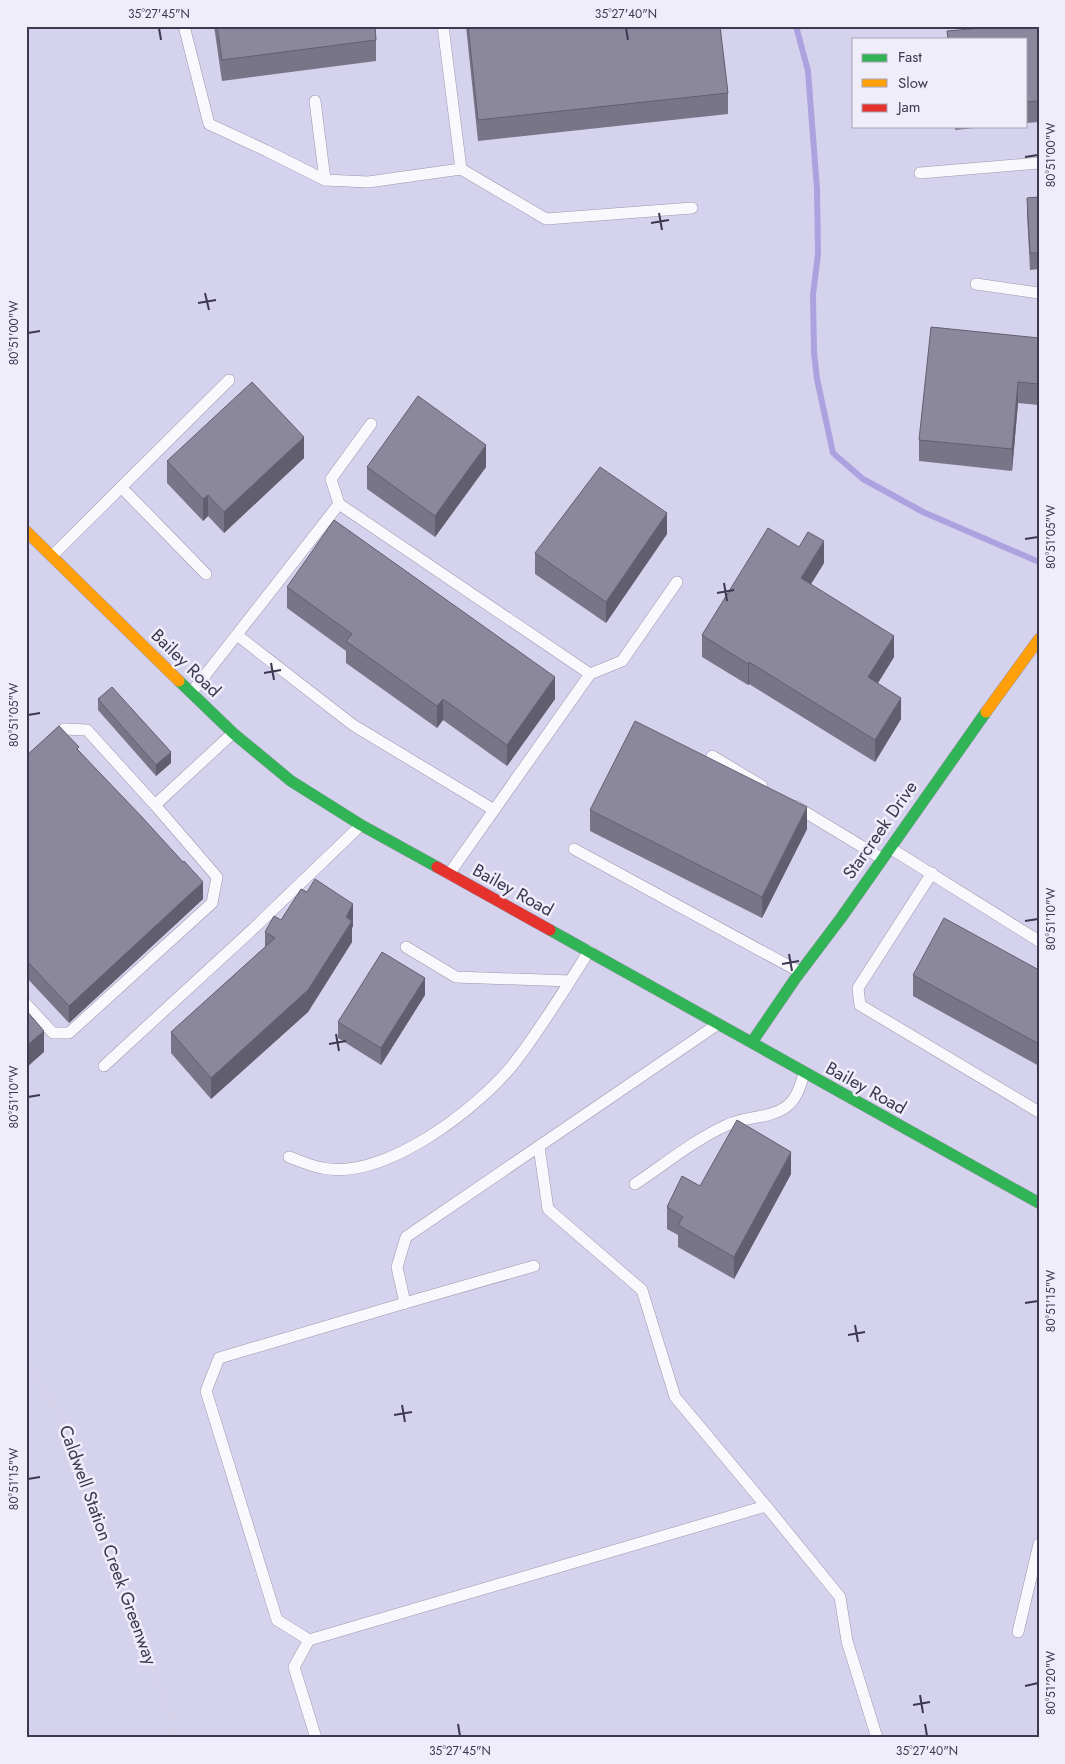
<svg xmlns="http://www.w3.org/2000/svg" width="1065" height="1764" font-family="Jost,sans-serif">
  <rect width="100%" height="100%" fill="#d5d2ed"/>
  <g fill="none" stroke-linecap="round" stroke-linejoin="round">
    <path stroke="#aba2df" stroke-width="6" d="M796,26L808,71L817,189L818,254L813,295L814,352L817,379L833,453L863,479L923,512L1039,562"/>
    <defs>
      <g id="lane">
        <path d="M184,26L209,124L267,151L325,180L368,182L461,169"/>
        <path d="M443,26L461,169L546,219L692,208"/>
        <path d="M315,101L325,180"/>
        <path d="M920,173L1039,163"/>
        <path d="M976,284L1039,293"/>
        <path d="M121,487L206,574"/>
        <path d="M339,504L331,479L371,424"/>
        <path d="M52,556L229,380"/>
        <path d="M237,635L353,725L494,810"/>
        <path d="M590,674L622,661L677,582"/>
        <path d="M192,692L339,504L590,674L449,874"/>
        <path d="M712,756L762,786"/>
        <path d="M155,805L233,733"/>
        <path d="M795,806L881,858"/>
        <path d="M890,848L1039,941"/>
        <path d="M574,849L800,972"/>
        <path d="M932,873L858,988L860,1005L1039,1112"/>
        <path d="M406,947L456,977L570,981"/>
        <path d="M26,1004L53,1033H69L212,903L217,877L155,805L87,730L64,729L53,739"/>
        <path d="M104,1066L254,928L361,825"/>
        <path d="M539,1147L548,1209L642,1290L675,1397L766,1506"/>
        <path d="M289,1157C300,1161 311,1166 322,1168C384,1181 478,1109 515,1062C542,1027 565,989 589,951"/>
        <path d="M635,1184C665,1164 694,1140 727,1125C745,1116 769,1119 786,1107C797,1099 800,1086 804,1074"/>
        <path d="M405,1303L534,1266"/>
        <path d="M1018,1632L1039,1544"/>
        <path d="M309,1640L277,1620L206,1391L219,1358L405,1303L397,1267L406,1237L718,1024"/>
        <path d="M316,1738L294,1667L309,1640L766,1506L840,1597L847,1641L877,1738"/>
      </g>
      <g id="fast">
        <path d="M179,681L233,733L291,781L361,825L437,867"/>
        <path d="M550,930L1039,1203"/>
        <path d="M752,1042L795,979L841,918L986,712"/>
      </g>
      <g id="slow">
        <path d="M26,531L179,681"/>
        <path d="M986,712L1039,639"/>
      </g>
      <path id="jam" d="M437,867L550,930"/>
    </defs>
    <use href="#lane" stroke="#9a97ad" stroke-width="12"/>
    <use href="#fast" stroke="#9a97ad" stroke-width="12"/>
    <use href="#slow" stroke="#9a97ad" stroke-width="12"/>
    <use href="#jam" stroke="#9a97ad" stroke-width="12"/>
    <path stroke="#d7d5de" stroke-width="3" stroke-dasharray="1 4" stroke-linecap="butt" d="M26,1358L66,1426L178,1738"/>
    <use href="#lane" stroke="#f9f8fc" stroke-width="11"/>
    <use href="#fast" stroke="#30b455" stroke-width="11"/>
    <use href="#slow" stroke="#ff9f0a" stroke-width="11"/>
    <use href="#jam" stroke="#e5322d" stroke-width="11"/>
  </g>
  <g fill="#787588">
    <path d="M214,26H375L376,40V61L222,81Z"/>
    <path d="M466,26H720L728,93V114L478,141Z"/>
    <path d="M1039,26V122L1026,123V39H947V31Z"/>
    <path d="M955,126H994L955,130Z"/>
    <path d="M1039,197V269L1030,270L1027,214V198Z"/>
    <path d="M1039,338V405L1018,403L1012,471L919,461V440Z"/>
    <path d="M304,458L224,533L208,516L203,521L167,483V461Z"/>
    <path d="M367,467H486L435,537L367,489Z"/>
    <path d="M667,534L606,623L535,574V553Z"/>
    <path d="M824,563L811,584L894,657L878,683L901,719L875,762L749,684L748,685L702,657V635Z"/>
    <path d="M287,587L555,699L507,766L443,720L437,728L346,663V651L287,608Z"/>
    <path d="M98,699L171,763L156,776L98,710Z"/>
    <path d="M79,751L203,899L69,1023L26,977V756Z"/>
    <path d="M590,810L807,829L762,918L590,831Z"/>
    <path d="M281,920L353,926L352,928V942L308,1012L211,1099L171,1053V1032L265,947V932Z"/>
    <path d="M1039,970V1066L913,996V975Z"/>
    <path d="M425,995L381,1065L338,1038V1022Z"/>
    <path d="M791,1174L734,1279L678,1247V1235L667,1229V1207L700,1186Z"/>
  </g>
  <g fill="#615f6f">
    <path d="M1018,382V403L1012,471V449Z"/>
    <path d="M304,437V458L224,533V512Z"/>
    <path d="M486,445V467L435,537V516Z"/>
    <path d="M208,495V516L203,521V499Z"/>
    <path d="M667,513V534L606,623V602Z"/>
    <path d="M824,541V563L801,600V578Z"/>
    <path d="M894,636V657L868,699V677Z"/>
    <path d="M749,662V684L748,685V664Z"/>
    <path d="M555,677V699L507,766V745Z"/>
    <path d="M901,698V719L875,762V740Z"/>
    <path d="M443,699V720L437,728V706Z"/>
    <path d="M171,752V763L156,776V765Z"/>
    <path d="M807,807V829L762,918V897Z"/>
    <path d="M203,882V899L69,1023V1006Z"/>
    <path d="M353,904V926L352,928V942L308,1012L211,1099V1078L346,917Z"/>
    <path d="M425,978V995L381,1065V1048Z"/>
    <path d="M44,1031V1052L26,1068V1046Z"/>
    <path d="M791,1152V1174L734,1279V1257Z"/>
  </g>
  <g fill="#8b889e" stroke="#615f6f">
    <path d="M217,26H375L376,40L222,60Z"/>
    <path d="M468,26H720L728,93L478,120Z"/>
    <path d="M1004,26H1039V101L1026,102V39H948L947,31Z"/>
    <path d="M1039,197V253H1030L1027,198Z"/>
    <path d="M931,327L1039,338V384L1018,382L1012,449L919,440Z"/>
    <path d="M252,382L304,437L224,512L208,495L203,499L167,461Z"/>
    <path d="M418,396L486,445L435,516L367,467Z"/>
    <path d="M600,467L667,513L606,602L535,553Z"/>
    <path d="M334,520L555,677L507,745L443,699L437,706L346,641L352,634L287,587Z"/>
    <path d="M768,528L799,547L808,532L824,541L801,578L894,636L868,677L901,698L875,740L749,662L748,664L702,635Z"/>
    <path d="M112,687L171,752L156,765L98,699Z"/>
    <path d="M635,721L807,807L762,897L590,810Z"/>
    <path d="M59,726L79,747L77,749L141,816L183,862L184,861L203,882L69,1006L26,960V756Z"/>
    <path d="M315,879L353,904L346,917L352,921L308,990L211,1078L171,1032L275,938L265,932L274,916L281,920L301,889L307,892Z"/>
    <path d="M944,918L1039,970V1044L913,975Z"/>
    <path d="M382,952L425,978L381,1048L338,1022Z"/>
    <path d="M26,1010L44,1031L26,1046Z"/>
    <path d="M737,1120L791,1152L734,1257L678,1225L683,1217L667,1207L682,1176L700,1186Z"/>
  </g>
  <path fill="none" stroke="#3b3850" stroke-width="2" d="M159,28L161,40M626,28L628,40M1025,157L1038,155M659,213L662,230M651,223L669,220M205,293L209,310M198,303L216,300M28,333L40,331M1025,539L1038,537M724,583L727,601M717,593L734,590M271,663L274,680M264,673L281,670M28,715L40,713M1025,921L1038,919M789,954L792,971M782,964L799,961M336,1034L339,1051M329,1044L346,1041M28,1097L40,1095M1025,1303L1038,1301M855,1325L858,1342M848,1335L865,1332M402,1405L405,1422M394,1415L412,1412M28,1479L40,1477M1025,1686L1038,1683M920,1695L923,1713M913,1705L930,1702M458,1724L460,1736M925,1724L927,1736"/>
  <g text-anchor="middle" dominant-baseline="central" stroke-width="5" stroke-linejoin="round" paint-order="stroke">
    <g font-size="18" fill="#3b3850" stroke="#efedfa">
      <text transform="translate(186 663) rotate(44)">Bailey Road</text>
      <text transform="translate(880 830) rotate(-55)">Starcreek Drive</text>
      <text transform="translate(513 890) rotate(29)">Bailey Road</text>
      <text transform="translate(866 1088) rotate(29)">Bailey Road</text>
      <text transform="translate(108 1545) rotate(70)">Caldwell Station Creek Greenway</text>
    </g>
  </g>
  <rect width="1065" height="1764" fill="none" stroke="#efedfa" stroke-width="55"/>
  <rect x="852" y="38" width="175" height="90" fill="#efedfa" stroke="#a7a5b6"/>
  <rect x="862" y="54" width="25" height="8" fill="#30b455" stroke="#a7a5b6"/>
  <text x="898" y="62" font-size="15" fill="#3b3850">Fast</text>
  <rect x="862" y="79" width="25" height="8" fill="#ff9f0a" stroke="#a7a5b6"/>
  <text x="898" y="88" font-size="15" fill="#3b3850">Slow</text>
  <rect x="862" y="104" width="25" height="8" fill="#e5322d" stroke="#a7a5b6"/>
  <text x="898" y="112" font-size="15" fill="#3b3850">Jam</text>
  <rect x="28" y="28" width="1010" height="1708" fill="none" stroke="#3b3850" stroke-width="2"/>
  <g font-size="12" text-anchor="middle" fill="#3b3850">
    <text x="159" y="18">35°27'45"N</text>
    <text x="626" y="18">35°27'40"N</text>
    <text transform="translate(1051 155) rotate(-90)" y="4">80°51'00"W</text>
    <text transform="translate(14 333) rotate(-90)" y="4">80°51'00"W</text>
    <text transform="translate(1051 537) rotate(-90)" y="4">80°51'05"W</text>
    <text transform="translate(14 715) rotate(-90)" y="4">80°51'05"W</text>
    <text transform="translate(1051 919) rotate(-90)" y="4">80°51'10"W</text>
    <text transform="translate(14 1097) rotate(-90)" y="4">80°51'10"W</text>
    <text transform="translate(1051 1301) rotate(-90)" y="4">80°51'15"W</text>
    <text transform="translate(14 1479) rotate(-90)" y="4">80°51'15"W</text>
    <text transform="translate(1051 1683) rotate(-90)" y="4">80°51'20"W</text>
    <text x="460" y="1755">35°27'45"N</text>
    <text x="927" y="1755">35°27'40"N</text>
  </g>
</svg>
